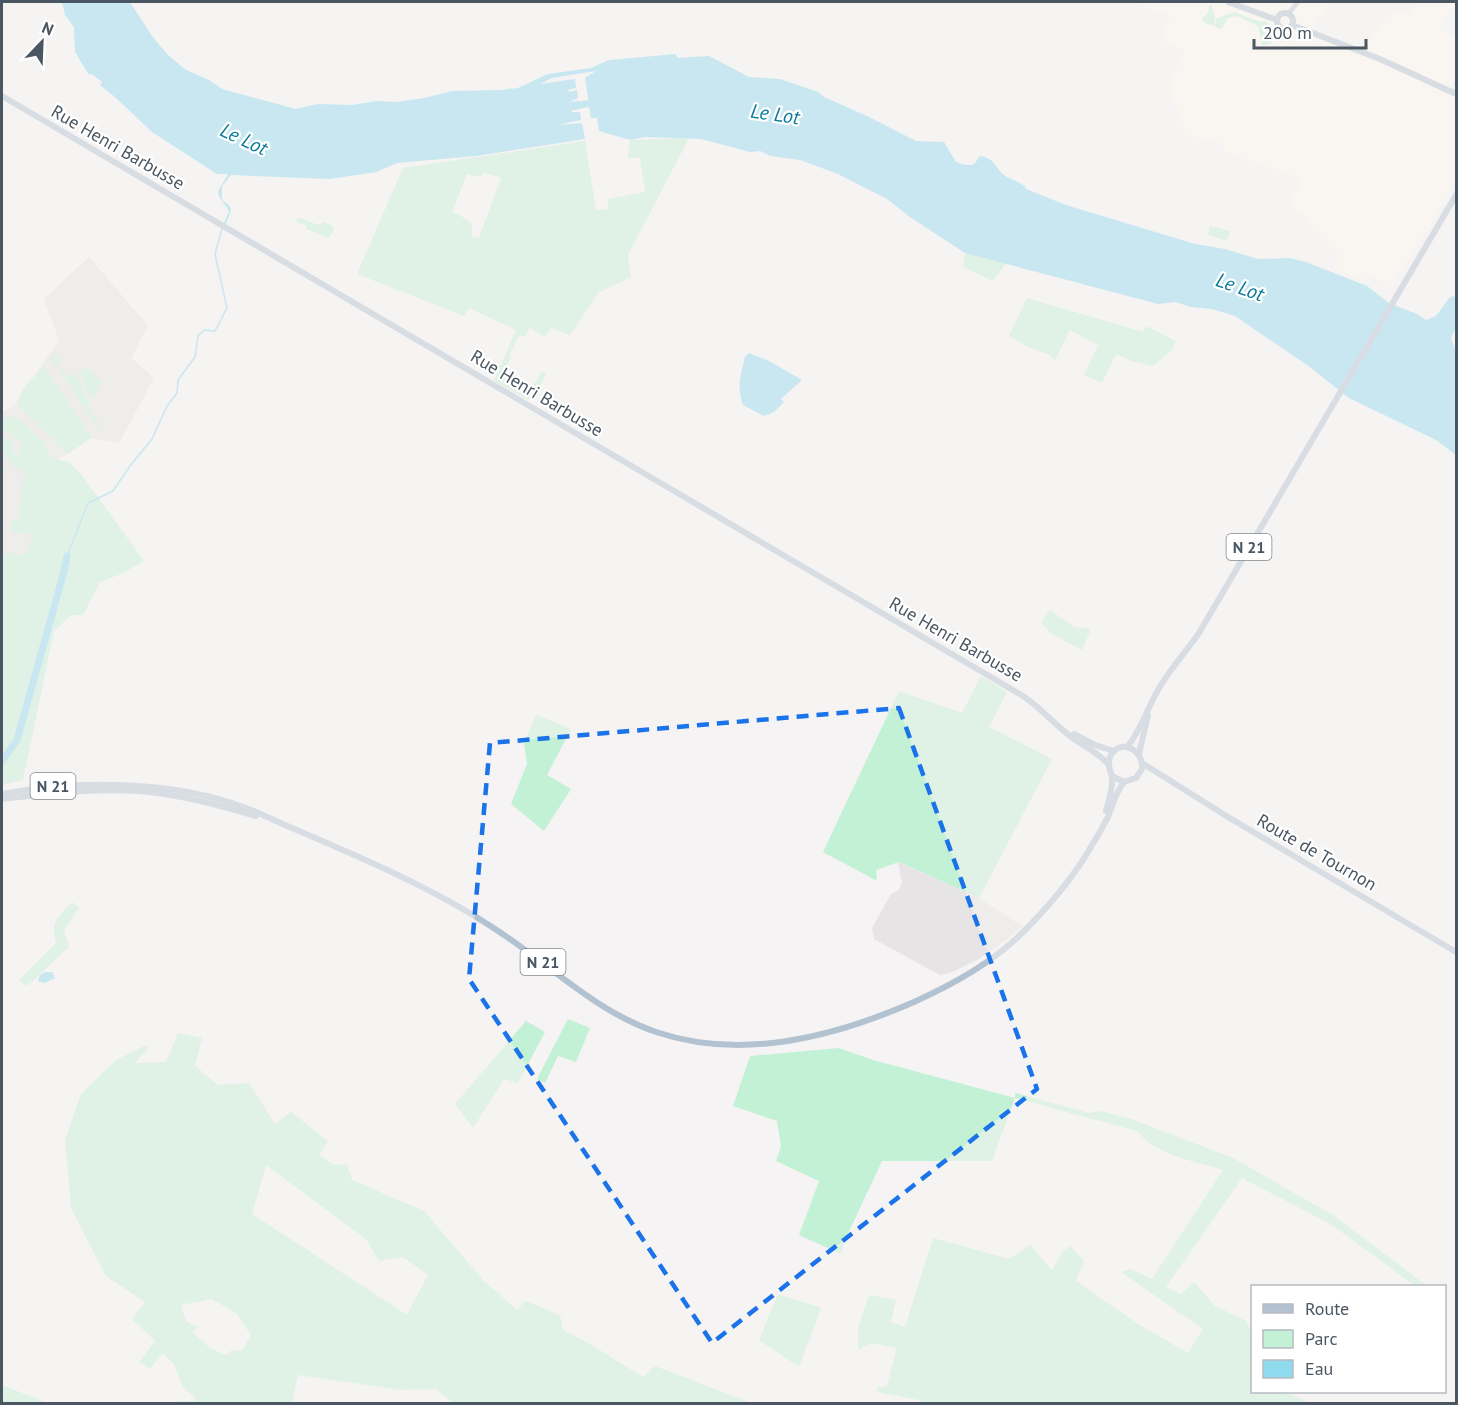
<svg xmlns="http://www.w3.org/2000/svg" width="1458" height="1405" font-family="'PT Sans',sans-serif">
  <rect width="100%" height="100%" fill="#f5f3f3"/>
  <path fill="#fdf9ef" d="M1136,2H1332L1310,29L1362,48L1393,11L1396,13L1399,10L1406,16L1419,2H1456L1438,26L1456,39V79L1450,88L1456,93V180L1409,261L1407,260L1390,289L1372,274L1365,280L1334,269L1339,253L1315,232L1306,216L1289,207L1302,179L1222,151L1224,144L1204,137L1202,141L1186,133L1169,89L1184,50L1162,41L1170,16Z"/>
  <g fill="#e6e4e5">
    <path d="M89,257L148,326L131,358L154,378L119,443L90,438L52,464L27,558L2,552V412L14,406L59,340L44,299Z"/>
    <path d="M898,862L979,898L1022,926L1009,938L979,959L950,973L940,975L874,939L872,928L891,894L898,891L902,883Z"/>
  </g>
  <g fill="#c3f1d5" fill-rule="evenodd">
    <path d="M1211,4L1215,17L1214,26L1205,23L1202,19L1209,11L1208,8Z"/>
    <path d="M1234,12L1261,22L1264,21C1275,26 1275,34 1271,44L1262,45L1258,26L1237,16L1228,18L1221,29L1215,27L1216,19Z"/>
    <path d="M689,138L628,255L631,277L598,293L570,335L551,328L545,337L530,328L524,337L520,335L509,355L511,357L505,369L533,386L542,372L546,374L538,392L528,400L494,381L516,330L469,308L464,316L357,274L403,168L585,141L596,210L608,209V199L645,192L640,158H628L630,140ZM484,172L501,178L479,238L472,236V224L460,215L452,212L467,174L481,177Z"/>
    <path d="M298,217L318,225L323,222L333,226V232L328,238L306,229V225L296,222Z"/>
    <path d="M1210,226L1230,231L1227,241L1208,235Z"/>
    <path d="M965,253L1006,263L993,281L963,267Z"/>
    <path d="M1027,298L1143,332L1146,326L1176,341L1172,350L1153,366L1131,361L1116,354L1102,383L1084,375L1098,345L1070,330L1055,360L1048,354L1030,348L1009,336Z"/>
    <path d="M55,354L58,356L55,360L56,362L61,358L63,359L58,364L67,377L73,372L77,375L89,404L87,406L102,429L100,432L57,366L55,367L50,359Z"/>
    <path d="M44,366L92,437L68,454L19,406C16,391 35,377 44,366Z"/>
    <path d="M84,367L103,382L91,400L80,371Z"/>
    <path d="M16,416L44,442L50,457L70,463L81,474L144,561L121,574L100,582L83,615H71L54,631L23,780L2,785V552L26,555L33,535L12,532L11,525L13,520H18L24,473C10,466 1,455 2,439H14L12,452L18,454L20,443H23L24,441L11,437V433L2,432V418Z"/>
    <path d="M1050,610L1074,627L1091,629L1082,650L1052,634L1041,623Z"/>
    <path d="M981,676L1007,692L989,727L1052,759L979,898L899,862L876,870L877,881L823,852L899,691L962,713Z"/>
    <path d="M536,715L571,729L547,775L571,789L544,831L511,804L527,764L524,743Z"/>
    <path d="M72,902L79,908L64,930L69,947L27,986L19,980L56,943C50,922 58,917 72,902Z"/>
    <path d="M568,1019L590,1028L576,1062L558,1056L545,1083L537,1079Z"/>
    <path d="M526,1021L545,1032L518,1083L504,1079L473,1128L455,1104Z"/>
    <path d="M178,1033L202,1038L195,1066L218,1085L249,1083L275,1124L291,1112L328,1141L319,1155L332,1164L347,1165L352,1180L424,1211L484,1281L517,1310L525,1301L560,1315L563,1330L590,1344L643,1377L655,1366L751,1403H453L436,1389L402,1390L298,1375L292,1403H175L176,1401H198L183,1387L174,1364L163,1353L150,1369L139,1362L155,1341L132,1319L145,1302L106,1276L71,1208L65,1141L81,1094L116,1060L146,1045L148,1048L135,1063L166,1062ZM266,1165L366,1239L379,1261L403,1257L428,1275L407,1315L252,1214ZM212,1299L237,1314L251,1335L242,1351L232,1350L226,1355L210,1348L192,1332L198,1328L186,1321L181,1305Z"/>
    <path d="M839,1048L873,1060L1015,1098V1093L1089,1113L1101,1111L1134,1120L1233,1158L1334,1216L1427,1286H1415L1332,1225L1242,1178L1166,1287L1181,1294L1194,1282L1215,1306L1246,1321L1252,1332V1392H1284L1310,1403L919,1404V1400L877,1392V1387L887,1386L897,1348L872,1343L858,1350V1329L869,1295L896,1300L891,1322L905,1327L933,1238L1009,1259L1030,1245L1052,1270L1063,1251L1070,1246L1084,1261L1076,1281L1138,1324L1188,1353L1203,1329L1121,1272L1131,1269L1152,1279L1223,1170C1194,1161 1156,1155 1137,1131L1015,1098L992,1161H882L844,1242L841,1254L799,1235L819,1181L776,1161L781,1146L777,1121L733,1106L750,1056Z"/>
    <path d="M778,1294L821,1308L799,1367L759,1340Z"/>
    <path d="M2,1385L47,1403H2Z"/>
  </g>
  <g fill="#90daee">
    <path d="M62,2H130L152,36L167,54L186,70L209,80L222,89L296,109L318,104L352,105L377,101L396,102L424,98L453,91L500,90L518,88L548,74L591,68L609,60L676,54L677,58L709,56L749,77L780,79L818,92L824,97L867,116L916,141L944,142L956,162C967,166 975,168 979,156C997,158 994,169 1007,177C1013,180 1019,182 1025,186L1026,189L1066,205L1195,244L1225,249L1258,259L1290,258L1306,262L1367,286L1389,303L1417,314L1426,320L1436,316L1450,297L1456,296V327L1451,338L1456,352V455L1436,440L1349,398L1307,365L1235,316L1212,309L1190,307L1176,302L1158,304L965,253L910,217L887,199L838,174L800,160L771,156L760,151L750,152L701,139L645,137L630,140L599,131L597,118H591L585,78L596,71L552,78L540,84L575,79L576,88L568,90L569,92L577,90L578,98L570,102L579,101L580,109L572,110V112H580L581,120L557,125L582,123L585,139L476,156L397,163L376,172L330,179L231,175L222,186V200L229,205L231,210L226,224L224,223L229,211C215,190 215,197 228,174H217L152,132L115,97L100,85L102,82L92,74L89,75L75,52L74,27L65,15Z"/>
    <path d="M749,353L769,361L802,380L781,399L784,402L774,412L764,416L743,405C736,386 741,375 745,357Z"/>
    <path d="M45,972H52L55,978L45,983L38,981L40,975Z"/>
  </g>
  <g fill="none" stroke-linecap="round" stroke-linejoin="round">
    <path stroke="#90daee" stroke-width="1.5" d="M67,556L88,503L113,491L130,466L152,439L167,406L177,393L178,380L195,357L198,336L204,330L215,331L227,308L215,254L222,229"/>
    <g stroke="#90daee" stroke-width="7">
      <path d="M570,107L585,104H598"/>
      <path d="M2,761L17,740L63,575L67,556"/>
    </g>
    <path stroke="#c1cad2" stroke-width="4.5" d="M1288,14L1298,2"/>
    <g stroke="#b3c2d1" stroke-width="6">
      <path d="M1228,2L1277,20"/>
      <circle cx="1285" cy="21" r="8"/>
      <path d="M1292,25L1380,59L1456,94"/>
      <path d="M2,96L1023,696C1041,708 1054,724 1070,736C1083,746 1098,752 1108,764"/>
      <path d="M1074,734L1095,745L1114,751"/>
      <path d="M1127,747C1139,734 1148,707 1158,690C1169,670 1186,652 1199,633L1456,195"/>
      <path d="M1139,754L1148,715"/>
      <path d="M1142,763L1228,817L1456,952"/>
      <path d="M2,794C78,780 172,780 246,808C256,811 266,817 276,821C296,830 316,838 336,847C389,870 443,895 492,927C546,961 594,1011 656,1032C742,1061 834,1037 914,1002C952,985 989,965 1019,936C1045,911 1075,876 1092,845C1098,836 1103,826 1108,817C1113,804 1116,792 1124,782"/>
      <path d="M2,799C47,794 93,788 139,791C178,794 218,805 256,816"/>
      <path d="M1106,811C1109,801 1113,788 1112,778C1111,770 1106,764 1111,755C1121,738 1144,750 1142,769L1136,778L1124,782L1112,776"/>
    </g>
  </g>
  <path d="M0 0H1458V1405H0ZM899,708L1037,1089L712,1343L469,979L490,743Z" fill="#f5f3f3" fill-opacity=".55" fill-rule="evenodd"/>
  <path fill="none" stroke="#1a73e8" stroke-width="4.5" stroke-dasharray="12 8" stroke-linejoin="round" d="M899,708L1037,1089L712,1343L469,979L490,743Z"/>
  <g text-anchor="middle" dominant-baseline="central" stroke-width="4.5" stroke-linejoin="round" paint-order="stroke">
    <g fill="#fff" stroke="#808990" stroke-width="1.5">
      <rect x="1226.5" y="534" width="45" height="26" rx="4.5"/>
      <rect x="30.5" y="773" width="45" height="26" rx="4.5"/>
      <rect x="520.5" y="949" width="45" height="26" rx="4.5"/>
    </g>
    <g font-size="16" font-weight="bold" fill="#4a5661">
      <text x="1249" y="547">N 21</text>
      <text x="53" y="786">N 21</text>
      <text x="543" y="962">N 21</text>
    </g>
    <g font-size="18" fill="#4a5661" stroke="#fff">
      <text transform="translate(118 147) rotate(30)">Rue Henri Barbusse</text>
      <text transform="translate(537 393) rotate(31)">Rue Henri Barbusse</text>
      <text transform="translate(956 639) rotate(30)">Rue Henri Barbusse</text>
      <text transform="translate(1317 852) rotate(30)">Route de Tournon</text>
    </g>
    <g font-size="20" font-style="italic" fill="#0c7c9b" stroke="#fff">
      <text transform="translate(775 114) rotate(8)">Le Lot</text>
      <text transform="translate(244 139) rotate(25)">Le Lot</text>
      <text transform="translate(1240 287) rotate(19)">Le Lot</text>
    </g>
  </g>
  <rect width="1458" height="1405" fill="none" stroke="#4a5661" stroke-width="6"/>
  <rect x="1251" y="1285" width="195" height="108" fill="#ffffff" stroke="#b7bbc0" stroke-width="1.5"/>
  <rect x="1263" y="1304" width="30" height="9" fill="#b3c2d1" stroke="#b7bbc0" stroke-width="1.5"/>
  <text x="1305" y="1315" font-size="18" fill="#4a5661">Route</text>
  <rect x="1263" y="1330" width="30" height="18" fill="#c3f1d5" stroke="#b7bbc0" stroke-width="1.5"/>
  <text x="1305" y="1345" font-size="18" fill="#4a5661">Parc</text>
  <rect x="1263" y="1360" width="30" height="18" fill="#90daee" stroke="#b7bbc0" stroke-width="1.5"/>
  <text x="1305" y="1375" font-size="18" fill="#4a5661">Eau</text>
  <g transform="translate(42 42) rotate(23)" stroke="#ffffff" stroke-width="4.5" paint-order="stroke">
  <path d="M0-4.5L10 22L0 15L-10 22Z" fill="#4a5661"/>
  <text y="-9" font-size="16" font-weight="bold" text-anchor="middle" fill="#4a5661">N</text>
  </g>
  <path d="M1254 39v9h112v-9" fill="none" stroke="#4a5661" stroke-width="3"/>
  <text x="1263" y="39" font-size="18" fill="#4a5661" stroke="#ffffff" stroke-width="4.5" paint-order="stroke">200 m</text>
</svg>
